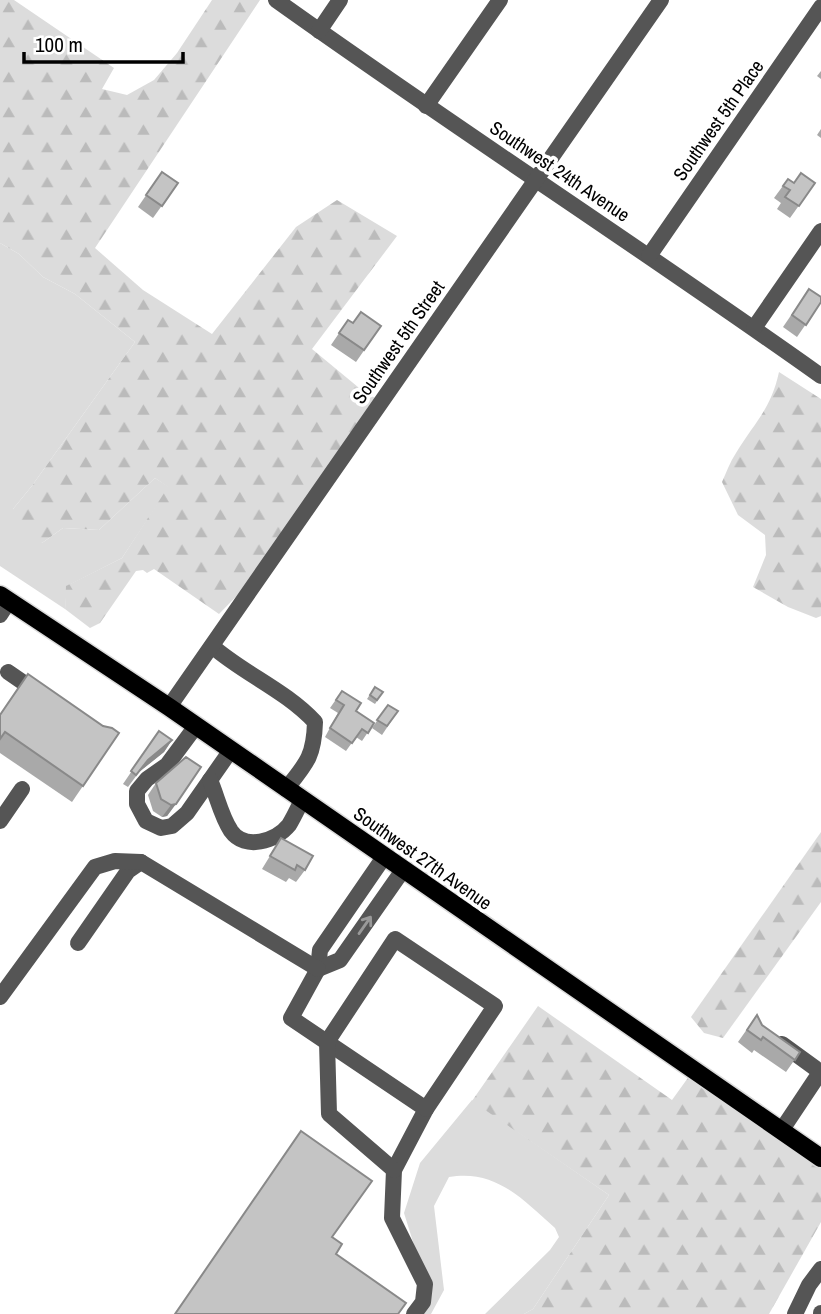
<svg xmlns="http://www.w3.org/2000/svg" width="821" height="1314" font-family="'Archivo Narrow',sans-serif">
  <defs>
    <pattern id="forest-firs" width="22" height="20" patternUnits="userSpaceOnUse" patternTransform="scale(1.75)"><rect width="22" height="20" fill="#dcdcdc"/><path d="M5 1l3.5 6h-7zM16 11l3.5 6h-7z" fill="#bbb"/></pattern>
  </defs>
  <rect width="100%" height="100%" fill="#fff"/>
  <g fill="#dcdcdc">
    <path d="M0,243L19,254L43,277L75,294L135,342L31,487L13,509L42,543L63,528L99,530L155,478L169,487L122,558L67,586L65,609L0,566Z"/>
    <path d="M472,1100L609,1195L533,1309L524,1314H485L550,1250L559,1237L555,1228C522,1199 496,1169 449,1177L434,1206L444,1290L431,1314H420L419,1261L404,1213L420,1163Z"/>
  </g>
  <g fill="url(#forest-firs)">
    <path d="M0,0H14L114,68L102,89L127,95L154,80L177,53L212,0H260L95,248L143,290L212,334L296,227L337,200L397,236L312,349L364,392L381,401L263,569L219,614L154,569L147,573L143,570L136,571L100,623L90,628L65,609L66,586L122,558L168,487L155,478L99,530L63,528L42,543L15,534L13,509L31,487L135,342L75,294L43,277L19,254L0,243Z"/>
    <path d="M779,372L821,399V616L816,618L788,607L753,587L766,555L765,535L738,515L722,482C726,473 730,462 736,453C755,422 771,409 779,372Z"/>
    <path d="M821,832V902L723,1038L704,1033L691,1017Z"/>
    <path d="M538,1006L672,1100L690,1075L821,1165V1222L769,1314H524L533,1309L609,1195L472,1101Z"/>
  </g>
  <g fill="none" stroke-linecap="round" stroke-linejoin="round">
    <defs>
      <path id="major" d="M0,595L169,707L821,1158"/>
    </defs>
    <use href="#major" stroke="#dbdbdb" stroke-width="21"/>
    <g stroke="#555" stroke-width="16">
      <path d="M276,0C455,128 641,248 821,376"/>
      <path d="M319,31L340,0"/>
      <path d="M426,106L500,0"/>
      <path d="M649,256L821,7"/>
      <path d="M754,328L821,231"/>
      <path d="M0,615L9,601"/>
      <path d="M212,646C244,674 285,690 315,722C314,756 307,763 286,789"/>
      <path d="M8,672L40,694"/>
      <path d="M169,707L661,0"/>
      <path d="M196,726L167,765L147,779L137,791V804L146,821L161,828L172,826L187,813L231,750"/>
      <path d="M210,780C217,796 221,816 231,831C245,851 276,841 289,825C294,817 298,808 302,800"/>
      <path d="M0,821L22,789"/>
      <path d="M384,857L320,950L318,969L291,1018L426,1109L394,1170L392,1218L425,1284L423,1302L414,1314"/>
      <path d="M78,943L128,871L141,862"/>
      <path d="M318,969L340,960L403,870"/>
      <path d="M0,997L95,867L115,861L141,862L318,969"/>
      <path d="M781,1131L819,1074L815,1068L782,1044"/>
      <path d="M394,1170L329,1114L327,1042L395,939L495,1006L426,1109"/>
      <path d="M795,1314L809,1285L821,1269"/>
      <path d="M821,1314V1313"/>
    </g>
    <use href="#major" stroke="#000" stroke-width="18"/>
  </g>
  <g fill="#a9a9a9">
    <path d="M821,71V79L817,76Z"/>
    <path d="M821,129V138L817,135Z"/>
    <path d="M162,172L178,183L153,218L138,207Z"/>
    <path d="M788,179L794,183H815L790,218L777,209L781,203L774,198Z"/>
    <path d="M809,289L821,302L797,337L783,327Z"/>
    <path d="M348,320L353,323L381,326L356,362L331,345Z"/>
    <path d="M375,687L383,692L375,704L367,699Z"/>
    <path d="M342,691L356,711L374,723L362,741L356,737L346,751L325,737L338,713L330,708Z"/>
    <path d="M388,705L398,711L382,735L372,728Z"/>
    <path d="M0,715L103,726L119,733L72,802L0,753Z"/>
    <path d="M159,731L172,740L164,752L139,772L128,787L123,784Z"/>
    <path d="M201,767L167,816L162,817L153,811L148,795L156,783Z"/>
    <path d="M281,838L305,870L296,882L289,878L286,882L262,869Z"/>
    <path d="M757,1015L762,1025L800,1052L786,1072L754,1050L752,1053L738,1042Z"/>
  </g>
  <g fill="#898989">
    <path d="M172,740L164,752L139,772L128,787L148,760Z"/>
    <path d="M176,804L167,816L162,817L171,805Z"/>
  </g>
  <g fill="#c4c4c4" stroke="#898989" stroke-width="2">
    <path d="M162,172L178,183L162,206L146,195Z"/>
    <path d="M801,173L815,183L799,206L785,197L790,190L783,186L788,179L794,183Z"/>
    <path d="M809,289L821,297V302L806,325L792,315Z"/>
    <path d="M361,312L381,326L364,350L339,333L348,320L353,323Z"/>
    <path d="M28,674L103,726L112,728L119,733L83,786L5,732L0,739V715Z"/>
    <path d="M375,687L383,692L377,700L370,695Z"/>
    <path d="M342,691L361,703L356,711L374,723L368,733L362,729L352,743L330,728L344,705L336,700Z"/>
    <path d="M388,705L398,711L387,726L377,720Z"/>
    <path d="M159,731L172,740L148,760L136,775L131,771Z"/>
    <path d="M186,757L201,767L176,804L171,805L161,799L156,783Z"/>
    <path d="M281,838L313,856L305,870L297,865L295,870L270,856Z"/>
    <path d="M757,1015L762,1025L800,1052L795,1060L763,1037L761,1040L747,1030Z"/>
    <path d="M301,1131L372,1181L332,1237L342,1244L336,1254L406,1303L398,1314H175Z"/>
  </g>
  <defs><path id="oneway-shaft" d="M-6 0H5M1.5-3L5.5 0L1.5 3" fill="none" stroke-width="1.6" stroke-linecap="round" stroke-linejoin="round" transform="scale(1.75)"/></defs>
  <use stroke="#999" href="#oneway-shaft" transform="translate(365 925) rotate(-55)"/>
  <g text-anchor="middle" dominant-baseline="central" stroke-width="7" stroke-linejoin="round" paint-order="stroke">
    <g font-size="19" fill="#000" stroke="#fff">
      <text transform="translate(718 120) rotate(-55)">Southwest 5th Place</text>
      <text transform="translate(560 171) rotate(34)">Southwest 24th Avenue</text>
      <text transform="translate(398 342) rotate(-55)">Southwest 5th Street</text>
      <text transform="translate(423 858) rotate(35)">Southwest 27th Avenue</text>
    </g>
  </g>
  <path d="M24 52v10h159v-10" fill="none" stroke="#000000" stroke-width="3.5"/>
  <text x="35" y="52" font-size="21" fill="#000000" stroke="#ffffff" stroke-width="5" paint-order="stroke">100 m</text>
</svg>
